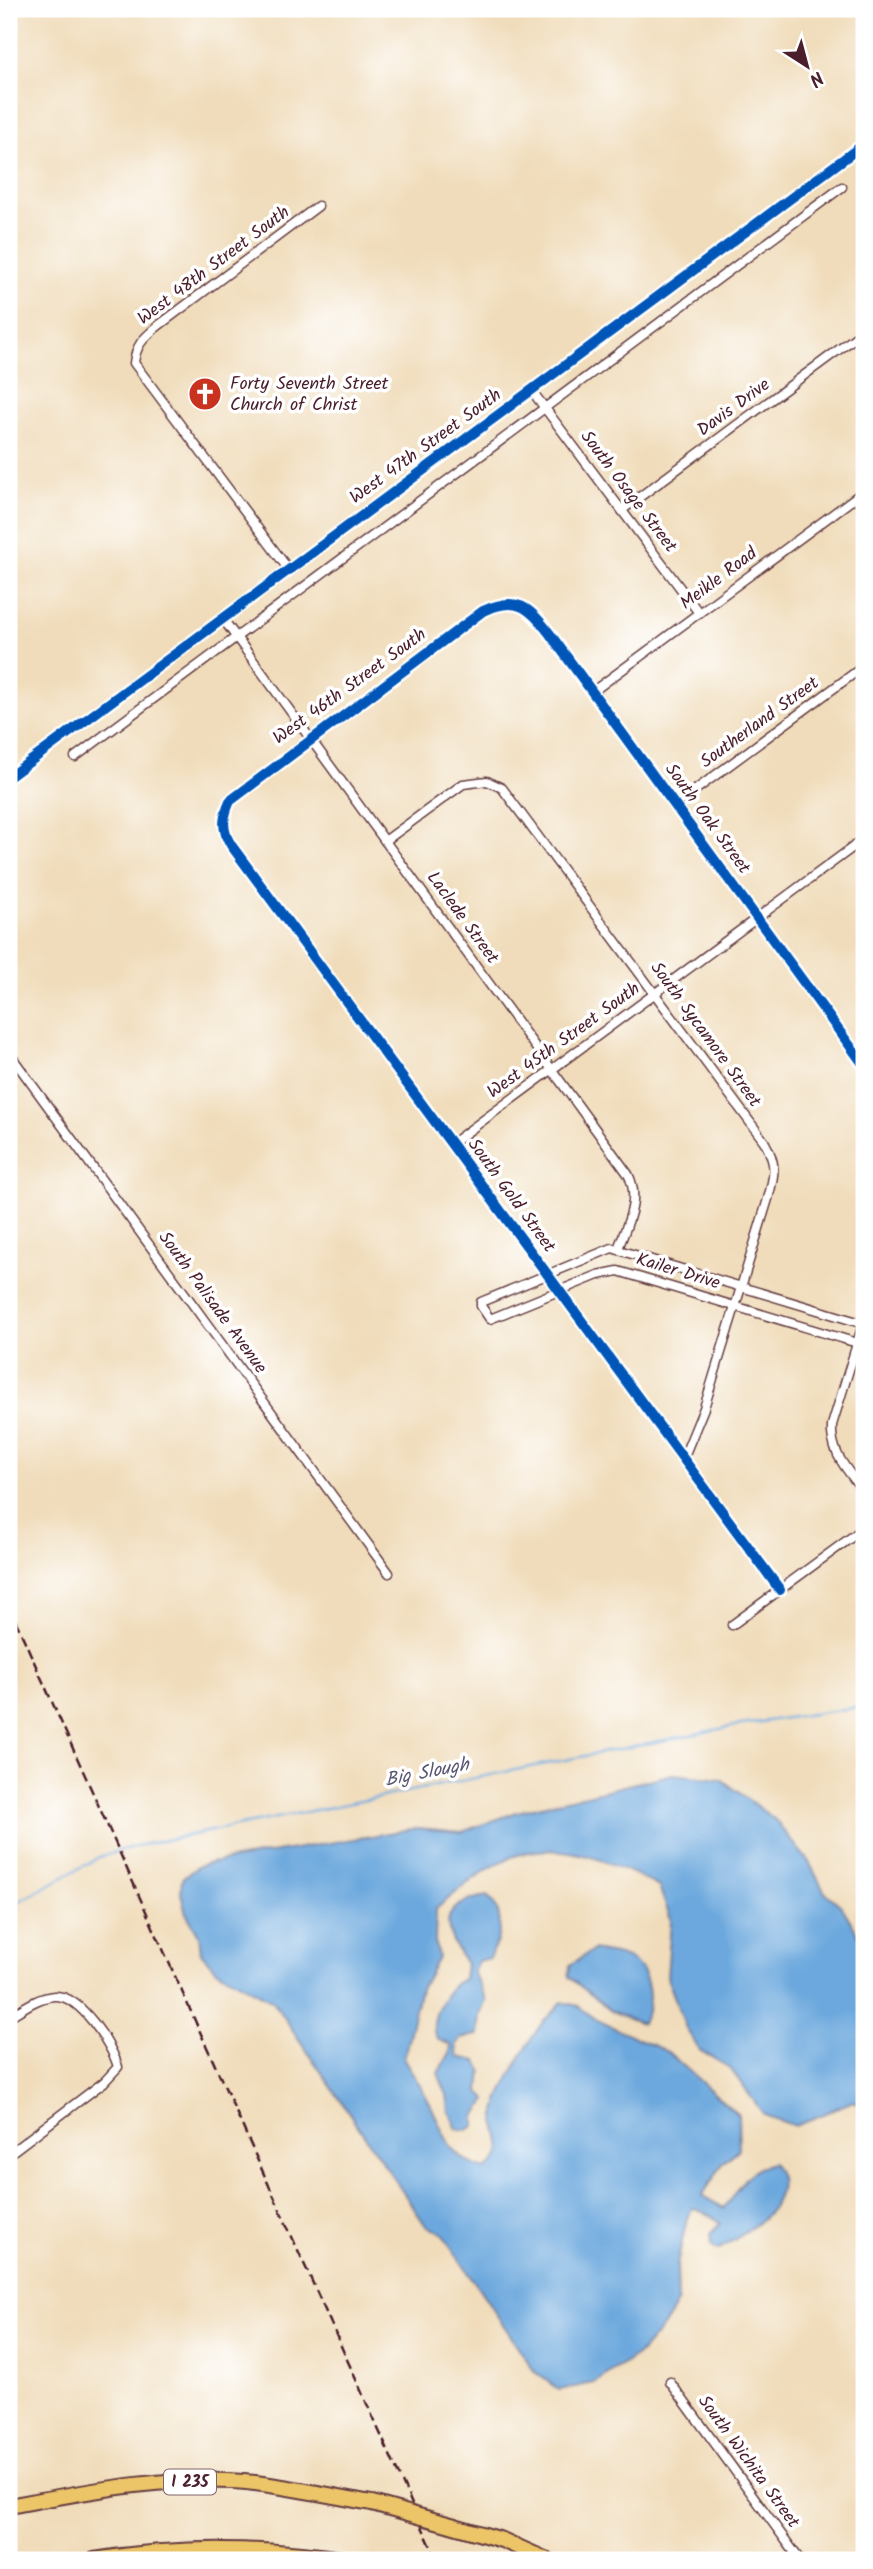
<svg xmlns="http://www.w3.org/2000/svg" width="873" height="2569" font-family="Kalam,sans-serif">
  <rect width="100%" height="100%" fill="#fff"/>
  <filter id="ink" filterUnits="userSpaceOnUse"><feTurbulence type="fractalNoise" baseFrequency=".0143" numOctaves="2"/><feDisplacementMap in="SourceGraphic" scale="14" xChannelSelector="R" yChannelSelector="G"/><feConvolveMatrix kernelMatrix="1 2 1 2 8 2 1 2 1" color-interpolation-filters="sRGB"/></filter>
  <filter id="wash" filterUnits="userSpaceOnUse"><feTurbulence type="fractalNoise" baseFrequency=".00686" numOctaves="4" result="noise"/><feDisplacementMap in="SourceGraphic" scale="28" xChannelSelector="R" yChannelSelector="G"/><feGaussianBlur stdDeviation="1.57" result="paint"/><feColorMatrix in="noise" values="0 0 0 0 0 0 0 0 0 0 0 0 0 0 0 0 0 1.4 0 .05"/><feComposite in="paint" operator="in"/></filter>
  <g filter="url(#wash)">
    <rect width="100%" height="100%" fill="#f0dcba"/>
    <g fill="#6ca8dd" stroke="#5b6484" stroke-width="2">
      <path d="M673,1774L721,1779L775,1820L809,1862L824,1891L842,1907L864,1944V2105L853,2101L795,2126L764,2115L730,2068L699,2050L686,2028L667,1977L671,1920L659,1887C618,1865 568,1841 521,1854C489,1863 461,1888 436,1909L435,1940L438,1958L419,1992L404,2059C412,2072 420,2085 427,2098C445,2130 444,2157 485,2169C514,2152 493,2138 496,2112C497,2096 530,2040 540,2026C547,2017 555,2010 562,2002L578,2006L597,2020L668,2052L738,2115L739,2149L724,2162L702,2196L724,2208C741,2187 743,2170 773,2163C775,2167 779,2173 780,2178C786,2212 741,2235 718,2250L711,2245L710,2234L720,2224L711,2215L692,2208L687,2218L677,2265L678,2301L664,2326L640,2353L594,2383L559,2390L535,2372L441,2232L426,2226L273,2001L215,1969L201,1953L199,1935L186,1913L181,1893L182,1879L197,1867L211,1863L418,1828L462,1832L517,1812Z"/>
      <path d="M487,1896C506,1912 501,1938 489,1958L478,1961L473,1972L486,2000L480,2015L478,2035L462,2038L456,2045L458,2057L477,2061L482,2071L480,2091L487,2100L475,2117V2126L467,2130L457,2129L449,2111L447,2095L438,2073L450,2053L451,2045C446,2043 439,2041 436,2036C427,2020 448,1984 464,1979L466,1964C442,1928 436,1905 487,1896Z"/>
      <path d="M593,1950C605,1953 620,1953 631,1960C650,1971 655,2006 641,2023L611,2011L569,1977L570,1965Z"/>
    </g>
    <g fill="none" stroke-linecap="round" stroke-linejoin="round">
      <path stroke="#6ca8dd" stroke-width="2.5" d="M9,1907L99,1857L136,1846L735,1726L864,1706"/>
    </g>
  </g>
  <g filter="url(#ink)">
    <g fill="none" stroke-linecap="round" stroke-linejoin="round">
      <defs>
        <g id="minor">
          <path d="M532,391L699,613"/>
          <path d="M622,510L864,331"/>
          <path d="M289,570L134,363C136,344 144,338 158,326L318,206"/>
          <path d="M223,619L628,1174C641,1199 627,1224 618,1249"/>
          <path d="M592,692L864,491"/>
          <path d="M75,757L842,187"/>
          <path d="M675,805L864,666"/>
          <path d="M385,841L463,784L487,781L502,788L764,1141C777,1164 775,1173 768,1199L704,1408L683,1459"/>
          <path d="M855,845L864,857"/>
          <path d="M9,1053L389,1573"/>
          <path d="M451,1144L864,839"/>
          <path d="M864,1321L832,1425C830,1454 848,1470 864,1492"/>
          <path d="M864,1324L612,1248L481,1302V1306L490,1319L598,1275L618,1271L864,1345"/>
          <path d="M780,1590L231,845C221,829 223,817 230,801L483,611C517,595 529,607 550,634L864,1065"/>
          <path d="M732,1625L864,1528"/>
          <path d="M9,2017C22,2009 38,1997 54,1996C80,1994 112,2045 118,2067L104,2082L9,2154"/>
          <path d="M670,2382L800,2560"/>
        </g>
        <path id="tertiary" d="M9,777L864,144"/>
        <g id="motorway">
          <path d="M9,2506C89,2491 173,2474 255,2483C294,2488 333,2496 372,2503"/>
          <path d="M451,2525L502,2540L547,2560"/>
          <path d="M94,2560C183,2546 260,2547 350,2560"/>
        </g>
      </defs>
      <use href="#minor" stroke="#633b40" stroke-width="11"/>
      <use href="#tertiary" stroke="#633b40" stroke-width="13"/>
      <use href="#motorway" stroke="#633b40" stroke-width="18"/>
      <use href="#minor" stroke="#fff" stroke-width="8"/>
      <use href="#tertiary" stroke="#fff" stroke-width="10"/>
      <use href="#motorway" stroke="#edc569" stroke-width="14"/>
      <path stroke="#4a1f2b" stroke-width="2.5" stroke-dasharray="10 5" stroke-linecap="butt" d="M9,1606L437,2560"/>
      <defs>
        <path id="motorway-bridge" d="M372,2503L451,2525"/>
      </defs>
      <use href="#motorway-bridge" stroke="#633b40" stroke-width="18" stroke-linecap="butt"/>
      <use href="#motorway-bridge" stroke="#edc569" stroke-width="14"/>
      <defs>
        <g id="cycleway">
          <path d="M9,777L864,144"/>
          <path d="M780,1590L231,845C221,829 223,817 230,801L483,611C517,595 529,607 550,634L864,1065"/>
        </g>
      </defs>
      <use href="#cycleway" stroke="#fff" stroke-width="15"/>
      <use href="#cycleway" stroke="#0057b8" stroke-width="10"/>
    </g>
  </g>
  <defs>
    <symbol id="church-disc" viewBox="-11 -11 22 22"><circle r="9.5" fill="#c8321e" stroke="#fff"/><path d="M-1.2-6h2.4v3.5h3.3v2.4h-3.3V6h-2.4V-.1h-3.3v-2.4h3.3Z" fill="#fff"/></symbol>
  </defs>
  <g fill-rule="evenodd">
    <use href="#church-disc" x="186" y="375" width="38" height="38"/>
  </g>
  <g text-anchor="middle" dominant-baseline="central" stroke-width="7" stroke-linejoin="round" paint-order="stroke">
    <rect fill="#fff" stroke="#80626b" stroke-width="2" x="164" y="2469.5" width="52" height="25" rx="5"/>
    <g font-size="16" font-weight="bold" fill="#4a1f2b">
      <text x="190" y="2482">I 235</text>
    </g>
    <g font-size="18" fill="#4a1f2b" stroke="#fff">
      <text transform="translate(214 266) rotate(-37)">West 48th Street South</text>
      <text transform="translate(734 408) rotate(-36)">Davis Drive</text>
      <text transform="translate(426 447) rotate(-36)">West 47th Street South</text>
      <text transform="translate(628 492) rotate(53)">South Osage Street</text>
      <text transform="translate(719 579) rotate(-37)">Meikle Road</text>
      <text transform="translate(350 687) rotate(-36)">West 46th Street South</text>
      <text transform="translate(760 723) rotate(-36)">Southerland Street</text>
      <text transform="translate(707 819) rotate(54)">South Oak Street</text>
      <text transform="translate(462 918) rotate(54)">Laclede Street</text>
      <text transform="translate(705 1035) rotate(54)">South Sycamore Street</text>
      <text transform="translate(564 1041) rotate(-36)">West 45th Street South</text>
      <text transform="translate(511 1196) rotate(54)">South Gold Street</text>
      <text transform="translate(678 1272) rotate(17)">Kailer Drive</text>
      <text transform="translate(212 1303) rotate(54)">South Palisade Avenue</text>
      <text transform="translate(748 2462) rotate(54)">South Wichita Street</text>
    </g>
    <g font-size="18" fill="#4a1f2b" stroke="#fff" text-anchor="start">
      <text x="230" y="384">Forty Seventh Street<tspan x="230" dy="21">Church of Christ</tspan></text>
    </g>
    <g font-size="19" font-style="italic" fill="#585672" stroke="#fff">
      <text transform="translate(427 1773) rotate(-11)">Big Slough</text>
    </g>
  </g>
  <rect width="873" height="2569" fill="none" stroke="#fff" stroke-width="35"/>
  <g transform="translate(807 66) rotate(144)" stroke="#ffffff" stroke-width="5" paint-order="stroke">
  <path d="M0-5L12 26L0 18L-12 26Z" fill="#4a1f2b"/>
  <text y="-10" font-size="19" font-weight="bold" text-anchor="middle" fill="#4a1f2b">N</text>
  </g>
</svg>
